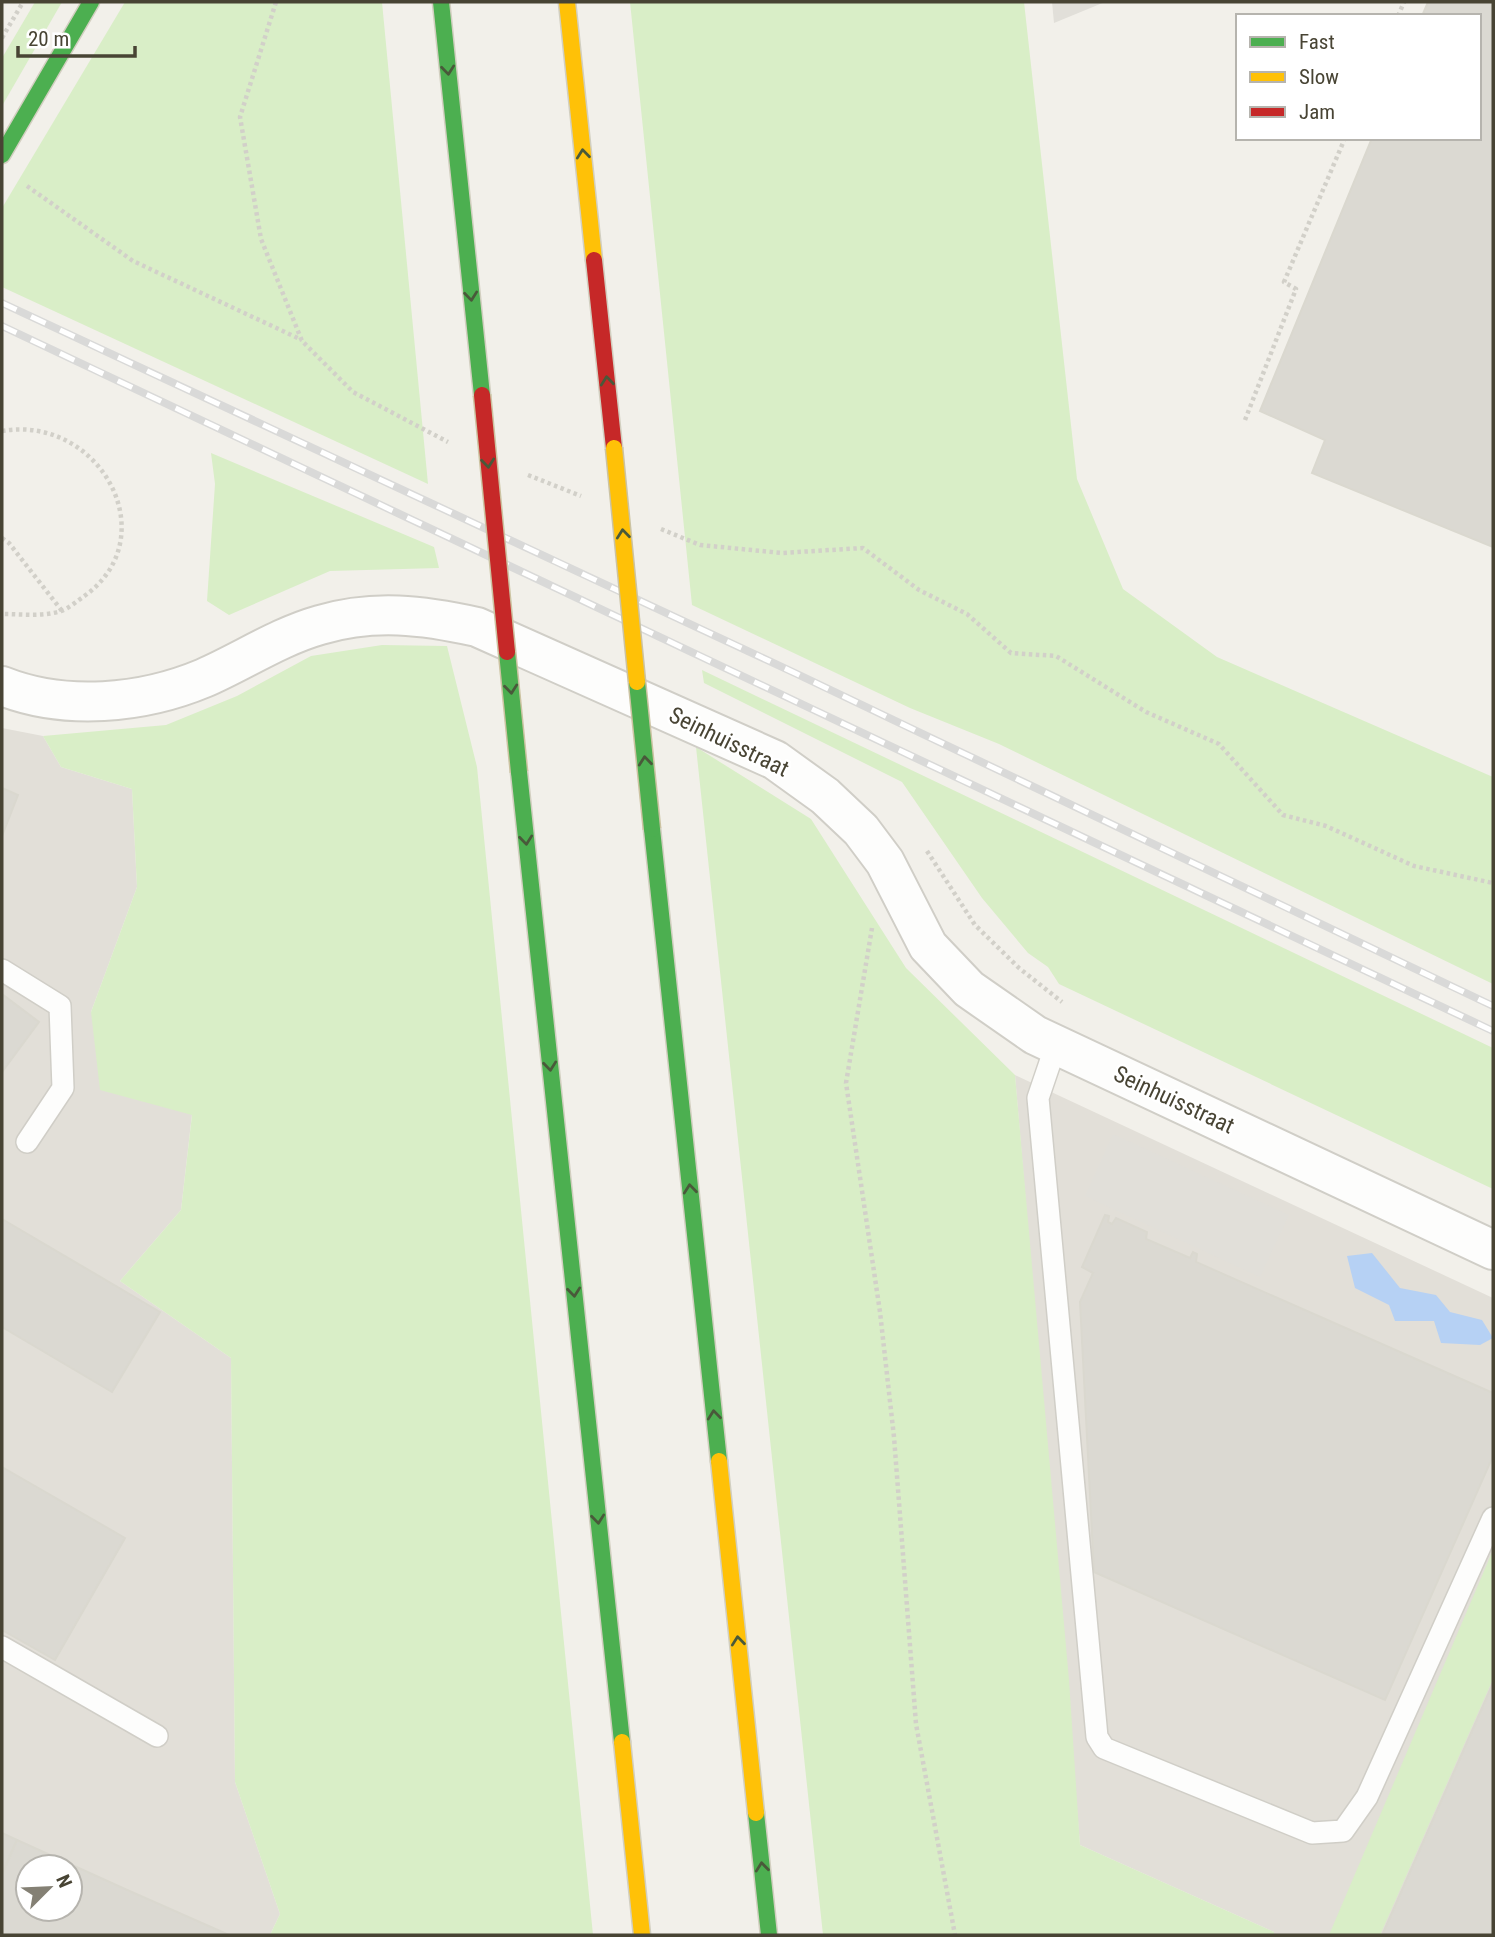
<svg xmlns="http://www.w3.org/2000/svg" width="1495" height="1937" font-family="'Roboto Condensed',sans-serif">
  <rect width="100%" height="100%" fill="#f2f0ea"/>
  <g fill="#e2dfd8" fill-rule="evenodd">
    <path d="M2,728L43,736L61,767L132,789L137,887L91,1012L192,1114L181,1210L120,1281L231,1358L235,1782L280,1914L270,1935H2ZM28,1867H70V1909H28Z"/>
    <path d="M1015,1075L1493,1298V1935H1274V1932L1080,1845Z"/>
  </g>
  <g fill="#d9eec7">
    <path d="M35,2H62L2,106V58Z"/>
    <path d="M125,2H382L428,484L2,287V208Z"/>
    <path d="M630,2H1024L1077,479L1123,589L1217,657L1493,777V984L999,744L910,708L692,605Z"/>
    <path d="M211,453L434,547L439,568L330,571L229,615L207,601L215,484Z"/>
    <path d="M382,645L447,646L477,767L593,1935H270L280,1914L235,1782L231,1358L120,1281L181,1210L192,1115L100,1090L91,1012L137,887L132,789L61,767L43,736L166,725L237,696L311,656Z"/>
    <path d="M702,670L1493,1048V1189L1059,984L1048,967L1028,953L982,898L902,782L704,683Z"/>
    <path d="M696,747L811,819L906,968L1015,1075L1069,1680L1080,1845L1274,1932V1935H823Z"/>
    <path d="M1493,1550V1679L1381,1933L1385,1935H1329Z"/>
  </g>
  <g fill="#e1dfd9">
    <path d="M1052,2H1105L1054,23Z"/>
    <path d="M1113,1134L1289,1215L1260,1277L1085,1196Z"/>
  </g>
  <path fill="#b6d1f4" d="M1372,1253L1400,1288L1436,1295L1450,1312L1482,1320L1493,1338L1480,1345L1441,1343L1434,1321H1395L1389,1305L1355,1288L1347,1256Z"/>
  <g fill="#dbd9d2" stroke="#dad8cf" stroke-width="2" fill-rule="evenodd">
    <path d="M1428,2H1493V547L1312,473L1325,440L1260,411L1372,138H1479V16H1422Z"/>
    <path d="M2,788L18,795L2,836Z"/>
    <path d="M2,994L39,1022L2,1072Z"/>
    <path d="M1105,1215L1109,1216L1108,1222L1112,1224L1116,1218L1147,1232L1146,1239L1190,1258L1193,1252L1197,1254L1196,1262L1493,1393V1456L1385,1700L1094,1572L1080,1302L1093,1273L1082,1267Z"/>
    <path d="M2,1219L160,1312L112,1392L2,1327Z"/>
    <path d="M2,1467L125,1538L55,1660L2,1630Z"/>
    <path d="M1493,1683V1935H1388L1383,1933Z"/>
    <path d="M2,1833L17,1840L2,1874Z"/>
    <path d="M17,1840L125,1889L229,1935H2V1874ZM28,1867H70V1909H28Z"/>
  </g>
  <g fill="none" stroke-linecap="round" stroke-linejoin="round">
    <defs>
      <g id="lane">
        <path d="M2,970L60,1006L63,1088L27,1142"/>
        <path d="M1056,1045L1038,1098L1097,1737L1104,1748L1312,1833L1343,1831L1367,1797L1493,1518"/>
        <path d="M2,1647L157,1736"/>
      </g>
      <path id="street" d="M2,686C65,711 142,704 204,678C243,661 278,637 320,625C374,609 423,615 477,627L775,760L825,796L861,830L885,862L928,946L969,989L1035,1035L1493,1250"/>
      <g id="fast">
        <path d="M441,2L482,395"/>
        <path d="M2,155L91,2"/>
        <path d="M519,772L622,1742"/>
        <path d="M652,829L719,1461"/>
        <path d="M756,1813L769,1935"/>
      </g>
      <g id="slow">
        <path d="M567,2L594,260"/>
        <path d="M719,1461L756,1813"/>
        <path d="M622,1742L642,1935"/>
      </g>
      <path id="jam" d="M594,260L614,448"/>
    </defs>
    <use href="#lane" stroke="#d0cec7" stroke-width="24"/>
    <use href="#street" stroke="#d0cec7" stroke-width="42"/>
    <use href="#fast" stroke="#d2cfc0" stroke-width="19"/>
    <use href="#slow" stroke="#d2cfc0" stroke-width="19"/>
    <use href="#jam" stroke="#d2cfc0" stroke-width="19"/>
    <g stroke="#d2d0c9" stroke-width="4.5" stroke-dasharray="3.5 3.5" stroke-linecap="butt">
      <path d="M276,2L240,117L261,239L302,341L353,392L448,442"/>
      <path d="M1398,16L1404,2"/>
      <path d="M2,38L23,2"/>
      <path d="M27,186L133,261L302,340"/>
      <path d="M1245,420L1296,289L1284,282L1345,138"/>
      <path d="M2,431C100,414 168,538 83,597C77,601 68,609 61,611C42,617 21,614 2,614"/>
      <path d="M528,475L581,496"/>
      <path d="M661,529L700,545L782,553L863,548L919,590L967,614L1011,653L1056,656L1146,712L1219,744L1283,815L1326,826L1414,866L1493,883"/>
      <path d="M2,538L9,543L62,611"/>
      <path d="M927,851L975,925L1019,968L1062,1002"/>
      <path d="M872,928L846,1083L880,1312L894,1437L916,1724L955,1935"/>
    </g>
    <use href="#lane" stroke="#fdfdfc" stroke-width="21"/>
    <use href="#street" stroke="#fdfdfc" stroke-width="38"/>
    <use href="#fast" stroke="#4caf50" stroke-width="16"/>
    <use href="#slow" stroke="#ffc107" stroke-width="16"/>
    <use href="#jam" stroke="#c62828" stroke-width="16"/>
    <defs>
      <g id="rail">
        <path d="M2,303L797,674L1493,1006"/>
        <path d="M2,326L1493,1031"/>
      </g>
    </defs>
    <use href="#rail" stroke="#d9d9d8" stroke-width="8"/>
    <use href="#rail" stroke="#fff" stroke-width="5" stroke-dasharray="16" stroke-linecap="butt"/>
    <defs>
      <g id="fast-bridge">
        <path d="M507,652L519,772"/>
        <path d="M637,682L652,829"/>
      </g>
      <path id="slow-bridge" d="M614,448L637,682"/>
      <path id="jam-bridge" d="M482,395L507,652"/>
    </defs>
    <use href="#fast-bridge" stroke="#ccc3a2" stroke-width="19" stroke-linecap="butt"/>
    <use href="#slow-bridge" stroke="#ccc3a2" stroke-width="19" stroke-linecap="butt"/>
    <use href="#jam-bridge" stroke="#ccc3a2" stroke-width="19" stroke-linecap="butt"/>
    <use href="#fast-bridge" stroke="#4caf50" stroke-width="16"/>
    <use href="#slow-bridge" stroke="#ffc107" stroke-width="16"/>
    <use href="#jam-bridge" stroke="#c62828" stroke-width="16"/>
  </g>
  <defs><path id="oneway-chevron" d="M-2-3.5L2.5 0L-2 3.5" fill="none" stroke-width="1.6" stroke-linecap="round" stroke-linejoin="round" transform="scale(1.75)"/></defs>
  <g stroke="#49593a">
    <use href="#oneway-chevron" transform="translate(448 70) rotate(84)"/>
    <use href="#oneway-chevron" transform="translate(583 154) rotate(-96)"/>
    <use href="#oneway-chevron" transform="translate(471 296) rotate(84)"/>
    <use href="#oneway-chevron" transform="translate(607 381) rotate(-96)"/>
    <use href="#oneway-chevron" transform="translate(488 463) rotate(84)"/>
    <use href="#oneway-chevron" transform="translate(623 534) rotate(-96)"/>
    <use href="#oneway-chevron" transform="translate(511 689) rotate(84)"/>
    <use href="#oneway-chevron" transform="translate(645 761) rotate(-96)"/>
    <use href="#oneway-chevron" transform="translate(526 840) rotate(84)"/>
    <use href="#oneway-chevron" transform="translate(550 1066) rotate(84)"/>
    <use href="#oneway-chevron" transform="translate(690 1189) rotate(-96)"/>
    <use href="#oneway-chevron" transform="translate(574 1292) rotate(84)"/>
    <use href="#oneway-chevron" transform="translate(714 1415) rotate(-96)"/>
    <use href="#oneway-chevron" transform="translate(598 1519) rotate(84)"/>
    <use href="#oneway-chevron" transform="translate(738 1641) rotate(-96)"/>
    <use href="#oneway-chevron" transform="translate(762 1867) rotate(-96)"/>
  </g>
  <g text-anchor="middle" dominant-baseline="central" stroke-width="5" stroke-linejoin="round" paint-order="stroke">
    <g font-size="23" fill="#484434" stroke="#fff">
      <text transform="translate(729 742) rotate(26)">Seinhuisstraat</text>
      <text transform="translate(1174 1100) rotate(25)">Seinhuisstraat</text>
    </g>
  </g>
  <rect width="1495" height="1937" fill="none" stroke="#484434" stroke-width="7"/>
  <rect x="1236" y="14" width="245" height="126" fill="#ffffff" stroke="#b6b4ae" stroke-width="2"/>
  <rect x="1250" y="37" width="35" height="10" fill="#4caf50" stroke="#b6b4ae" stroke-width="2"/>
  <text x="1299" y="49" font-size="21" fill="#484434">Fast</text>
  <rect x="1250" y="72" width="35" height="10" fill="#ffc107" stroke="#b6b4ae" stroke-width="2"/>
  <text x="1299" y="84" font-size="21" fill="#484434">Slow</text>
  <rect x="1250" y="107" width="35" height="10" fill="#c62828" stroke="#b6b4ae" stroke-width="2"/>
  <text x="1299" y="119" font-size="21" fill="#484434">Jam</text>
  <g transform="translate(49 1888) rotate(66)"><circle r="33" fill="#ffffff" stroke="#b6b4ae" stroke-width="2"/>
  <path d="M0-5L12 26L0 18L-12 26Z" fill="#848074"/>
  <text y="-10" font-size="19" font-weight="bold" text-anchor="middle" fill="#484434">N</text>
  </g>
  <path d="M18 46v10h117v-10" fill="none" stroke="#484434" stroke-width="3.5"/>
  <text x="28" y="46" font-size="21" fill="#484434" stroke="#ffffff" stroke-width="5" paint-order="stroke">20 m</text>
</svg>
